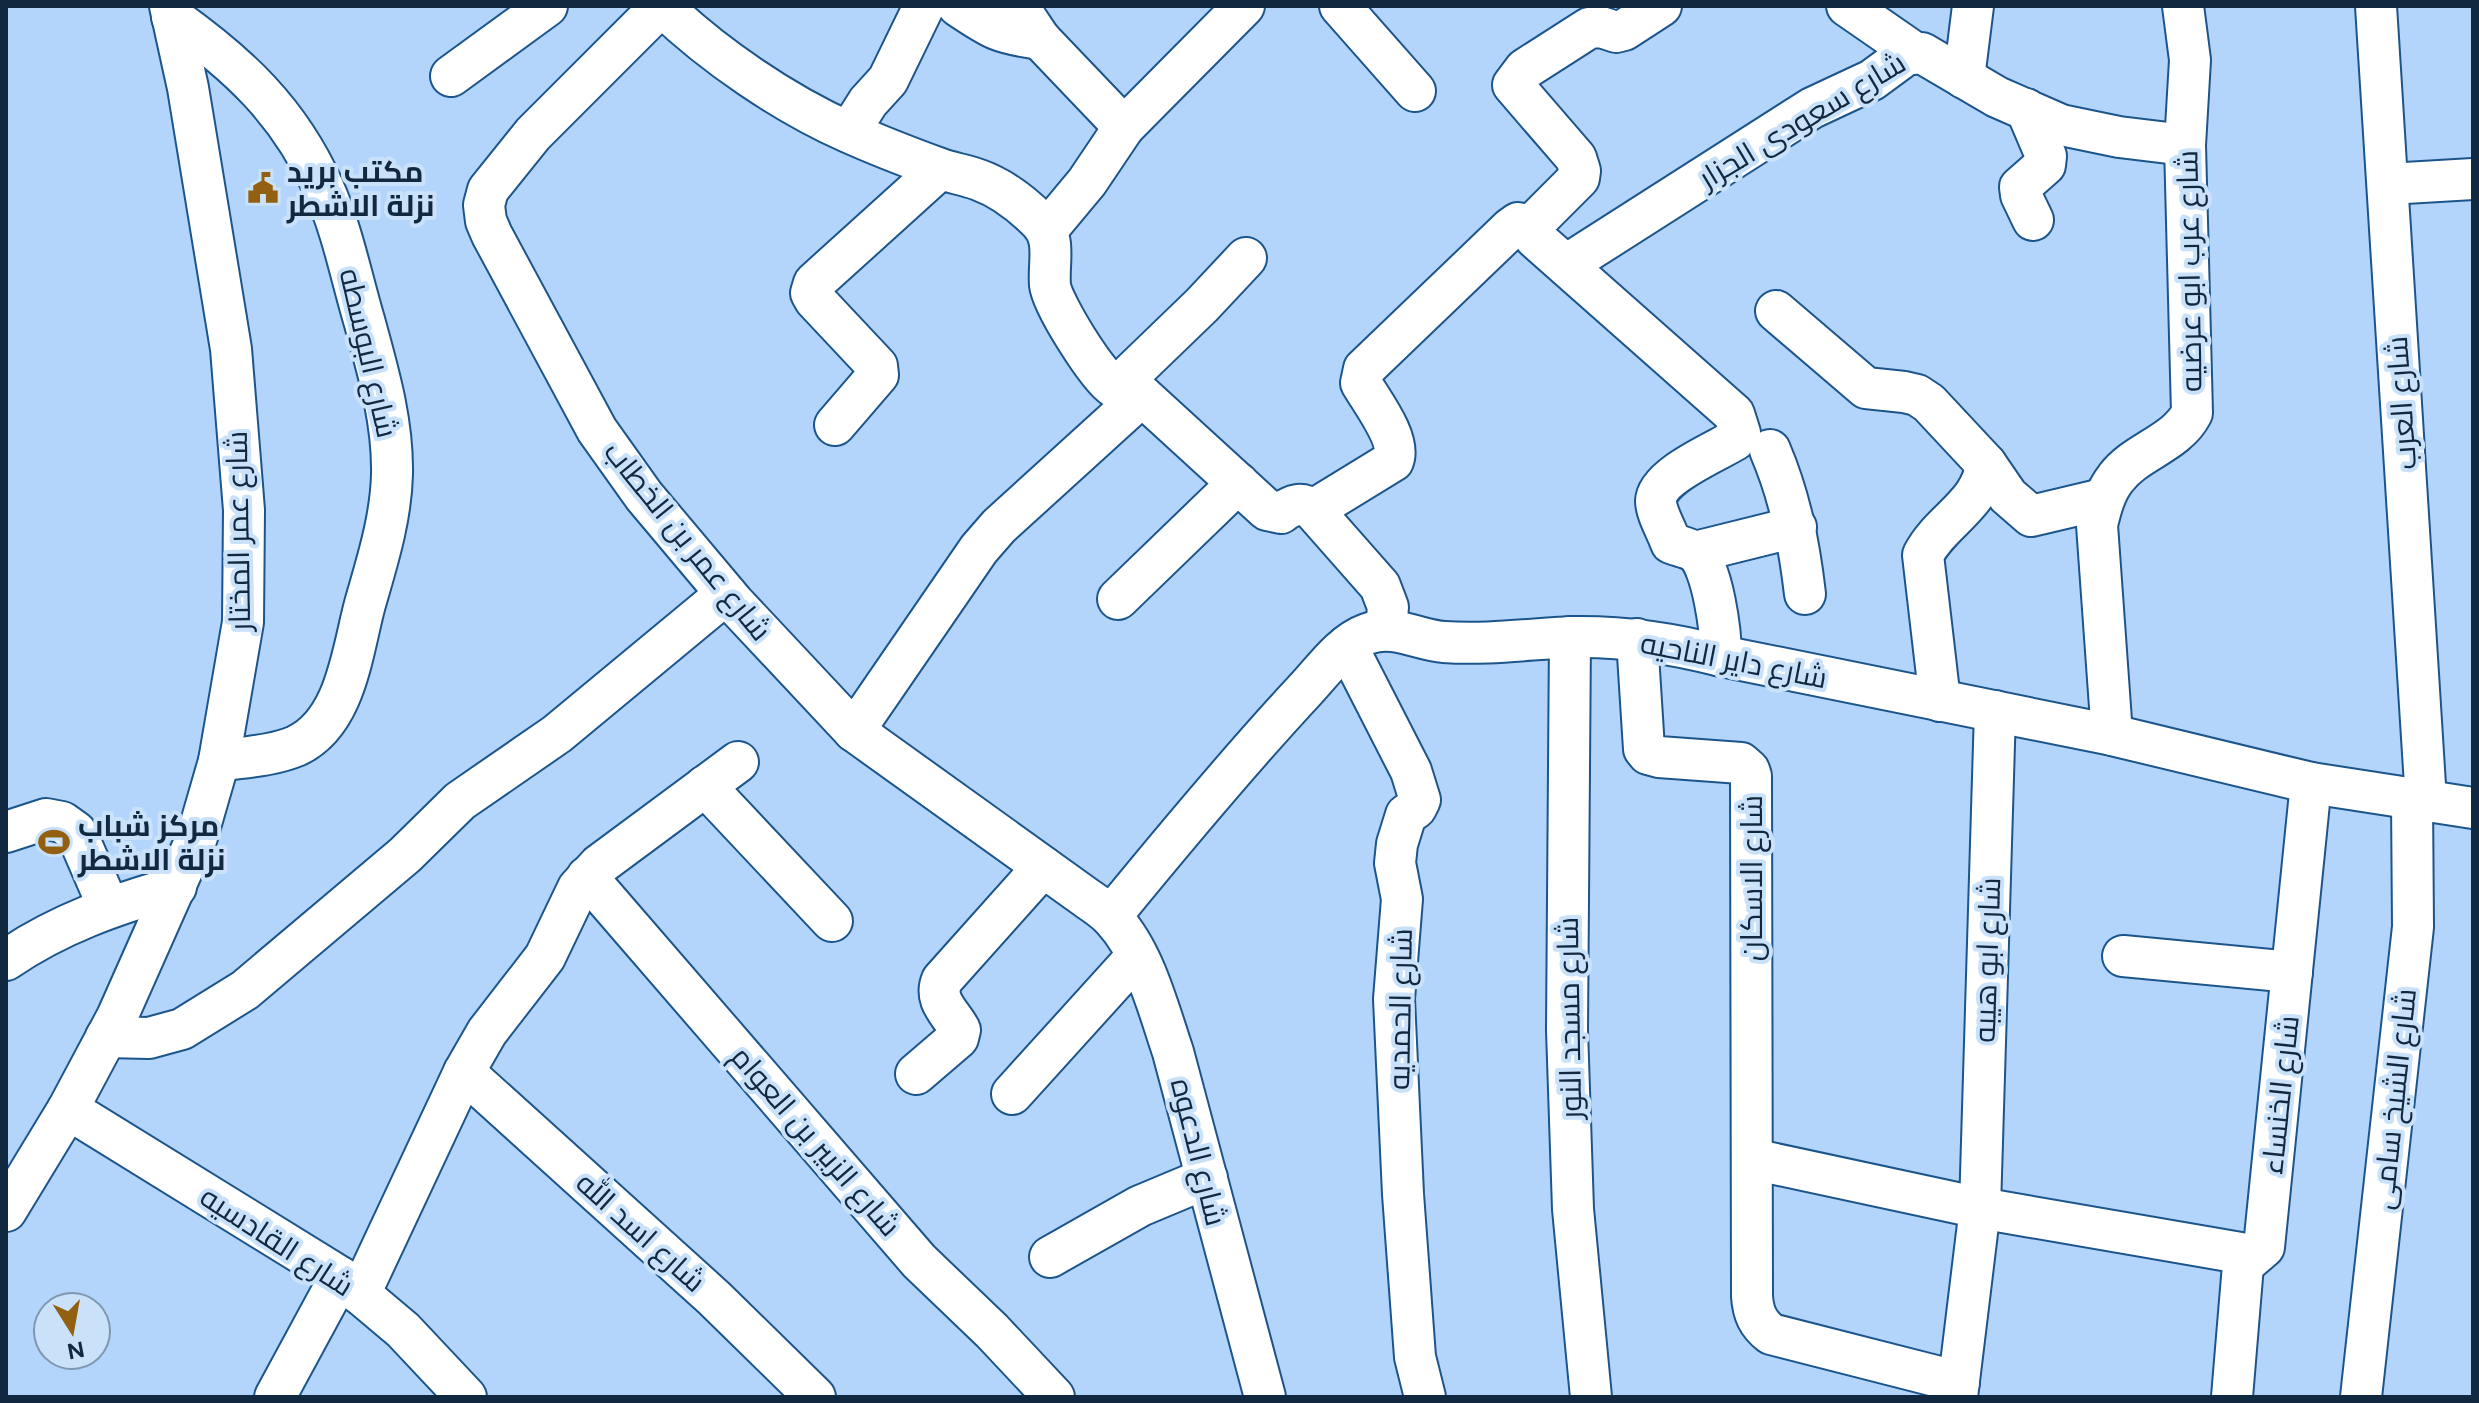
<svg xmlns="http://www.w3.org/2000/svg" width="2479" height="1403" font-family="Figtree,Cairo,sans-serif">
  <rect width="100%" height="100%" fill="#b3d5fb"/>
  <g fill="none" stroke-linecap="round" stroke-linejoin="round">
    <defs>
      <g id="minor">
        <path d="M661,6L533,134L488,190L484,205L486,221L492,235L597,430L644,496L734,603L854,731L1088,899C1097,905 1106,911 1113,919C1145,954 1158,1008 1173,1052L1265,1397"/>
        <path d="M662,6C713,55 783,103 848,132C877,145 908,157 938,168C951,173 966,175 979,180C1001,188 1023,205 1039,221C1057,239 1048,262 1050,285C1052,304 1098,377 1114,387C1121,391 1130,389 1138,392L1267,510L1281,513C1292,505 1301,501 1313,510L1380,586L1388,607L1386,629"/>
        <path d="M958,6C992,29 998,33 1040,39"/>
        <path d="M1018,6L1040,39L1124,127"/>
        <path d="M1340,6L1415,91"/>
        <path d="M1661,6L1624,30L1616,32L1601,27L1589,28L1525,69L1513,85L1576,158L1580,171L1579,178L1537,220L1533,227L1535,238L1734,414L1740,433L1735,440C1715,452 1657,476 1656,501C1656,513 1667,531 1671,543C1678,546 1689,548 1695,552C1713,566 1721,634 1721,656"/>
        <path d="M1847,6L1915,53"/>
        <path d="M2376,6L2426,801"/>
        <path d="M172,17C238,64 289,111 323,187C342,229 351,276 364,320C378,371 393,421 392,474C391,519 377,562 365,604C352,652 346,723 296,746C272,756 244,757 219,761"/>
        <path d="M451,76L547,6"/>
        <path d="M1964,78L1973,6"/>
        <path d="M2026,109L2046,156L2045,165L2020,187L2021,195L2033,220"/>
        <path d="M849,132L868,102L888,80L924,6"/>
        <path d="M2388,184L2473,179"/>
        <path d="M1047,230L1087,182L1124,127L1244,6"/>
        <path d="M1566,265L1812,108L1872,80L1906,55L1922,53L1997,97L2061,125L2119,137L2185,145"/>
        <path d="M1776,311L1866,388L1904,392L1917,395L1929,403L1986,464L2008,496L2031,516L2103,499"/>
        <path d="M1116,388L1202,305L1246,258"/>
        <path d="M835,425L878,375L877,366L815,300L811,293L814,283L940,169"/>
        <path d="M1770,450C1790,497 1799,543 1805,594"/>
        <path d="M1313,510L1393,461C1402,440 1372,402 1361,383L1364,369L1511,228L1518,223L1533,227"/>
        <path d="M1695,552L1796,527"/>
        <path d="M1118,599L1238,483"/>
        <path d="M1570,637L1567,1030L1573,1209L1591,1397"/>
        <path d="M1637,639L1644,749L1648,754L1659,757L1741,763L1749,770L1751,776L1752,1296C1753,1313 1758,1324 1771,1334L1959,1382"/>
        <path d="M1347,646L1411,771L1420,800L1416,808L1406,815L1397,844L1395,863L1402,899L1394,999L1403,1194L1415,1357L1425,1397"/>
        <path d="M1940,701L1923,555C1941,520 1982,505 1986,464"/>
        <path d="M854,731L979,549L999,526L1142,396"/>
        <path d="M2112,735L2097,525C2101,508 2105,492 2116,478C2136,451 2176,444 2192,413L2185,145L2190,60L2183,6"/>
        <path d="M705,786L832,921"/>
        <path d="M6,832L46,819L62,822L76,832L108,906"/>
        <path d="M587,877L919,1261L992,1331L1054,1397"/>
        <path d="M1111,916C1174,839 1237,763 1305,690C1323,671 1342,643 1367,634C1394,624 1418,640 1444,642C1487,645 1529,639 1572,637C1623,636 1672,643 1721,656L2112,735L2311,783L2473,808"/>
        <path d="M2123,956L2292,972"/>
        <path d="M6,960C58,924 116,904 176,887"/>
        <path d="M106,1037L149,1038L182,1029L245,990L405,855L460,801L557,734L726,594"/>
        <path d="M464,1072L714,1298L815,1397"/>
        <path d="M916,1074L958,1038L960,1030C951,1013 933,1001 942,980L1043,867"/>
        <path d="M1012,1094L1137,956"/>
        <path d="M68,1109L340,1277L403,1330L466,1397"/>
        <path d="M1752,1159L1980,1208L2252,1255"/>
        <path d="M6,1211L68,1109L117,1017L197,837L219,761L243,622L244,510L231,349L188,88L170,6"/>
        <path d="M1050,1257L1140,1206L1207,1178"/>
        <path d="M360,1294L464,1072L487,1032L545,957L578,888L599,865L738,762"/>
        <path d="M275,1397L340,1277"/>
        <path d="M1957,1397L1980,1208L1995,711"/>
        <path d="M2232,1397L2243,1265L2264,1247L2311,783"/>
        <path d="M2361,1397L2413,927L2412,800"/>
      </g>
    </defs>
    <use href="#minor" stroke="#1c558b" stroke-width="44"/>
    <use href="#minor" stroke="#fff" stroke-width="40"/>
  </g>
  <defs>
    <symbol id="civic-bare" viewBox="-9 -9 18 18"><path d="M-.6-6.5H3V-4.5H.6V-3L4-1V1h2V6H-6V1h2V-1L-.6-3ZM-1.2 2.5V6h2.4V2.5Z" fill="#936012" stroke="#cae1fa" stroke-width="2.5" paint-order="stroke"/></symbol>
    <symbol id="stadium-bare" viewBox="-9 -9 18 18"><path d="M0-5a6.5 5 0 1 0 0 10a6.5 5 0 1 0 0-10ZM-3.5-1.8h7v3.6h-7Z" fill="#936012" stroke="#cae1fa" stroke-width="2.5" paint-order="stroke"/></symbol>
  </defs>
  <g fill-rule="evenodd">
    <use href="#civic-bare" x="241" y="166" width="44" height="44"/>
    <use href="#stadium-bare" x="32" y="820" width="44" height="44"/>
  </g>
  <g text-anchor="middle" dominant-baseline="central" stroke-width="8" stroke-linejoin="round" paint-order="stroke">
    <g font-size="30" fill="#112940" stroke="#cae1fa">
      <text transform="translate(1802 120) rotate(-31)">شارع سعودى الجزار</text>
      <text transform="translate(2189 271) rotate(-91)">شارع عرب ابو عرضيه</text>
      <text transform="translate(369 353) rotate(77)">شارع البوسطه</text>
      <text transform="translate(2401 403) rotate(-94)">شارع العرب</text>
      <text transform="translate(238 531) rotate(-91)">شارع عمر المختار</text>
      <text transform="translate(688 541) rotate(51)">شارع عمر بن الخطاب</text>
      <text transform="translate(1734 660) rotate(11)">شارع داير الناحيه</text>
      <text transform="translate(1751 878) rotate(-90)">شارع الاسكان</text>
      <text transform="translate(1987 960) rotate(-88)">شارع ابو هيبه</text>
      <text transform="translate(1400 1009) rotate(-89)">شارع الحمديه</text>
      <text transform="translate(1569 1018) rotate(-91)">شارع مسجد النور</text>
      <text transform="translate(2280 1095) rotate(-84)">شارع الخنساء</text>
      <text transform="translate(2394 1099) rotate(-84)">شارع الشيخ سامى</text>
      <text transform="translate(816 1141) rotate(49)">شارع الزبير بن العوام</text>
      <text transform="translate(1199 1152) rotate(76)">شارع الدعوه</text>
      <text transform="translate(641 1232) rotate(42)">شارع اسد الله</text>
      <text transform="translate(277 1241) rotate(33)">شارع القادسيه</text>
    </g>
    <g font-size="30" font-weight="bold" fill="#112940" stroke="#cae1fa" text-anchor="start">
      <text x="287" y="171">مكتب بريد<tspan x="287" dy="34">نزلة الاشطر</tspan></text>
      <text x="78" y="825">مركز شباب<tspan x="78" dy="34">نزلة الاشطر</tspan></text>
    </g>
  </g>
  <rect width="2479" height="1403" fill="none" stroke="#112940" stroke-width="16"/>
  <g transform="translate(72 1331) rotate(169)"><circle r="38" fill="#cae1fa" stroke="#8097b0" stroke-width="2"/>
  <path d="M0-6L14 30L0 20L-14 30Z" fill="#936012"/>
  <text y="-12" font-size="22" font-weight="bold" text-anchor="middle" fill="#112940">N</text>
  </g>
</svg>
